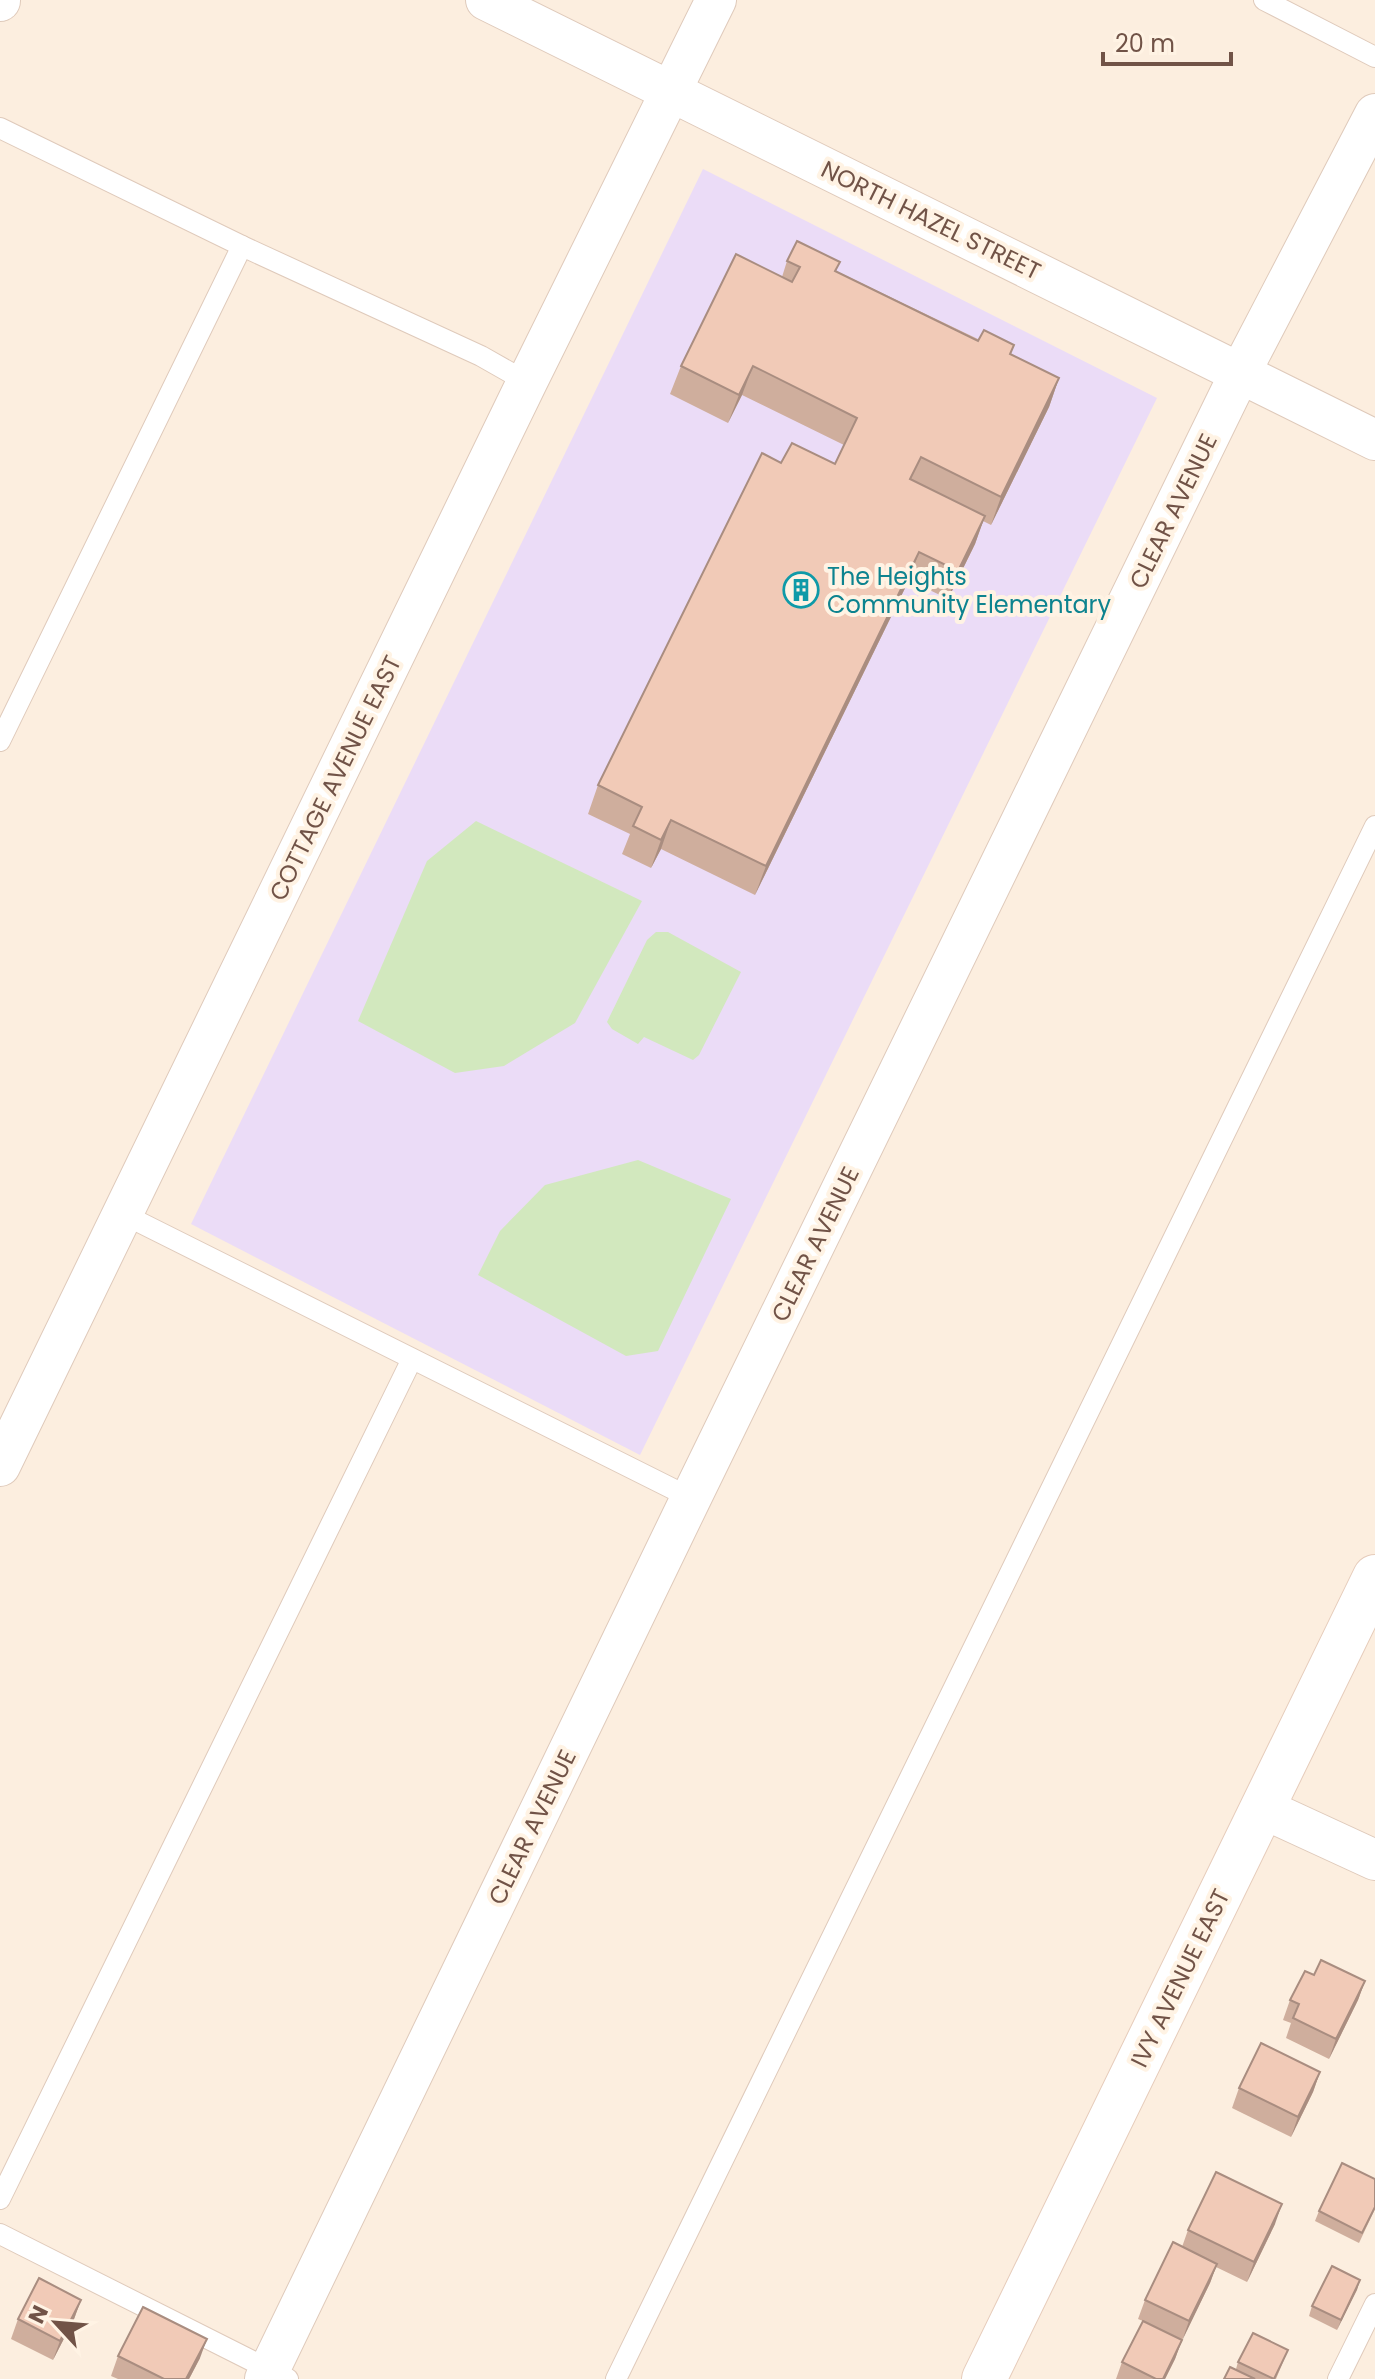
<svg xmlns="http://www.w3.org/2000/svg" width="1375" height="2379" font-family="Poppins,sans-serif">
  <rect width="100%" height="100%" fill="#fceedf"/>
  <path fill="#ebdcf7" d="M703,169L1157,398L640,1455L191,1224Z"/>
  <g fill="#d2e8be">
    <path d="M476,821L642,901L575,1023L504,1066L455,1073L358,1021L427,861Z"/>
    <path d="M656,932H668L741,972L699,1055L693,1060L644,1037L638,1044L612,1029L607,1022L647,940Z"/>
    <path d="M638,1160L731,1199L658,1351L626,1356L478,1275L500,1231L545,1185Z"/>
  </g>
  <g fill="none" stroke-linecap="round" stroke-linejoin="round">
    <defs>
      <g id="lane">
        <path d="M1264,0L1375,57"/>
        <path d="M0,128L242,246L481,356L527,382"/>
        <path d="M0,741L242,246"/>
        <path d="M123,1214L691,1498"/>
        <path d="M0,2199L412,1359"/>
        <path d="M0,2234L288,2379"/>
        <path d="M616,2379L1375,826"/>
        <path d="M1338,2379L1375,2304"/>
      </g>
      <g id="street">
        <path d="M486,0L1375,440"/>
        <path d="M0,1V0"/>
        <path d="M0,1466L527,382L716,0"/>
        <path d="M1262,1808L1375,1860"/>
        <path d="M265,2379L691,1498L1240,373L1375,114"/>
      </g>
      <path id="secondary" d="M984,2379L1375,1577"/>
    </defs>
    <use href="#lane" stroke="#dfcabb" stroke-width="22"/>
    <use href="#street" stroke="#dfcabb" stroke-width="42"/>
    <use href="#secondary" stroke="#e6ccbb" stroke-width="46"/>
    <use href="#lane" stroke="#fff" stroke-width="20"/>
    <use href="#street" stroke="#fff" stroke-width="40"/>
    <use href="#secondary" stroke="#fff" stroke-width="44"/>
  </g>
  <g fill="#cfae9d">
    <path d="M787,261L840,262L836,271L1059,378L1049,407L991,525L983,521L975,544L948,599L909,580L755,895L661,849L651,868L622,854L630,834L588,814L598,785L781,463L835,464L844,445L742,395L728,423L670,394L681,366L782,277Z"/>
    <path d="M1314,1975L1365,1981L1358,2000L1329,2059L1286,2038L1291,2023L1283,2020L1290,2000Z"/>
    <path d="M1320,2072L1313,2092L1291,2137L1232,2108L1239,2088Z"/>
    <path d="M1375,2209L1359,2243L1315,2221L1319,2211Z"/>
    <path d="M1275,2224L1247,2282L1216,2267L1210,2283L1182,2340L1175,2359L1165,2379H1116L1122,2362L1143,2321L1138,2319L1145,2300L1182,2247L1188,2230Z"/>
    <path d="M1360,2280L1337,2330L1309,2316L1312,2306Z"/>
    <path d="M81,2300L74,2319L53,2360L11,2339L18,2319Z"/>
    <path d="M1288,2350L1276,2379H1224L1236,2369L1238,2362Z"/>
    <path d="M118,2356L200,2358L189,2379H118L111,2376Z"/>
  </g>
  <g fill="#a98d80">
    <path d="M753,366L742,395L728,423L739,395Z"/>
    <path d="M1059,378L1049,407L991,525L1001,497Z"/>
    <path d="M985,516L975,544L948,599L958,571Z"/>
    <path d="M919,552L909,580L755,895L766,866Z"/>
    <path d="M671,820L661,849L651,868L661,840Z"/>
    <path d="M1365,1981L1358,2000L1329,2059L1336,2039Z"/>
    <path d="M1320,2072L1313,2092L1291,2137L1298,2117Z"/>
    <path d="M1282,2204L1275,2224L1247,2282L1254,2262Z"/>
    <path d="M1217,2264L1210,2283L1182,2341L1189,2321Z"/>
    <path d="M1360,2280L1357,2290L1337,2330L1341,2320Z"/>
    <path d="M81,2300L74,2319L53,2360L60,2341Z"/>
    <path d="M207,2339L200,2358L189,2379H186Z"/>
    <path d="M1182,2340L1175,2359L1165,2379H1163Z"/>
  </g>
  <g fill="#f1cab7" stroke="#a98d80" stroke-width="2">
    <path d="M797,241L840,262L835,271L978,341L984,330L1014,345L1010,354L1059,378L1001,497L921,457L910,479L985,516L958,571L919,552L766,866L671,820L661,840L633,826L642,807L598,785L762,453L781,463L792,443L835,464L857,418L753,366L739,395L681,366L736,254L792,282L800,267L787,261Z"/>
    <path d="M1321,1960L1365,1981L1336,2039L1293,2018L1299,2004L1290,2000L1305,1971L1314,1975Z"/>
    <path d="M1261,2043L1320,2072L1298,2117L1239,2088Z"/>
    <path d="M1342,2163L1375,2179V2207L1362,2233L1319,2211Z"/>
    <path d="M1216,2172L1282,2204L1254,2262L1188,2230Z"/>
    <path d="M1173,2242L1217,2264L1189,2321L1145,2300Z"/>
    <path d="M1332,2266L1360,2280L1341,2320L1312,2306Z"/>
    <path d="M39,2278L81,2300L60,2341L18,2319Z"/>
    <path d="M143,2307L207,2339L186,2379H164L118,2356Z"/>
    <path d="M1143,2321L1182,2340L1163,2379H1156L1122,2362Z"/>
    <path d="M1253,2333L1288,2350L1274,2379L1238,2362Z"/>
    <path d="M1230,2367L1255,2379H1224Z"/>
  </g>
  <defs>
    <symbol id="building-ring" viewBox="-11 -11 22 22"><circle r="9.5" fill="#fff3e4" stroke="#0f9aa8" stroke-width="1.5"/><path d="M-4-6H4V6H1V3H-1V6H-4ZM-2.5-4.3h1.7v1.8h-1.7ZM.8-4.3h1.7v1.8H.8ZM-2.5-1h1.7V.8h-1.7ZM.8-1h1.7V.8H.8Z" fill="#0f9aa8"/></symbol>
  </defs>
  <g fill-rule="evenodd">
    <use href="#building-ring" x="781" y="570" width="40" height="40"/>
  </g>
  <g text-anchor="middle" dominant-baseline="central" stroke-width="8" stroke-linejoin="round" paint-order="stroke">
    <g font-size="24" fill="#715347" stroke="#fff3e4">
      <text transform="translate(931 220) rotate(26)">NORTH HAZEL STREET</text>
      <text transform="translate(1173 511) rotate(-64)">CLEAR AVENUE</text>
      <text transform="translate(335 778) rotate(-64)">COTTAGE AVENUE EAST</text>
      <text transform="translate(815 1244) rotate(-64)">CLEAR AVENUE</text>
      <text transform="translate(532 1827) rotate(-64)">CLEAR AVENUE</text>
      <text transform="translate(1180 1978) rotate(-64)">IVY AVENUE EAST</text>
    </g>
    <g font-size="24" fill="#0d838f" stroke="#fff3e4" text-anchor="start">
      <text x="827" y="576">The Heights<tspan x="827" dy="28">Community Elementary</tspan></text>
    </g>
  </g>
  <g transform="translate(56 2323) rotate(296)" stroke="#fff3e4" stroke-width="6" paint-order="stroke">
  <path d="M0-6L14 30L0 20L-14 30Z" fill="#715347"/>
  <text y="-12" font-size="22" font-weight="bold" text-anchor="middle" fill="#715347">N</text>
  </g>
  <path d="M1103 52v12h128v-12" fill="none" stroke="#715347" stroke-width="4"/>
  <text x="1115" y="52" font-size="24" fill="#715347" stroke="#fff3e4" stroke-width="6" paint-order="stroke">20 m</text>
</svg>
